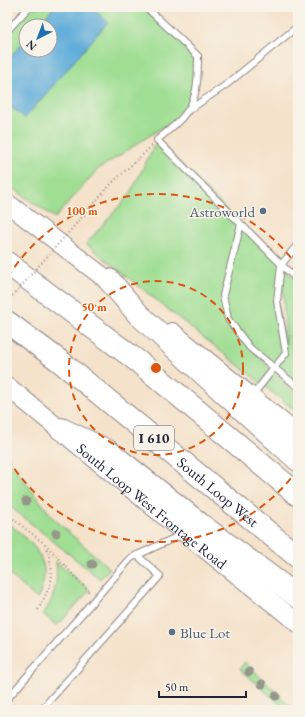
<svg xmlns="http://www.w3.org/2000/svg" width="305" height="717" font-family="'EB Garamond',serif">
  <rect width="100%" height="100%" fill="#f7f3e8"/>
  <filter id="ink" filterUnits="userSpaceOnUse"><feTurbulence type="fractalNoise" baseFrequency=".025" numOctaves="2"/><feDisplacementMap in="SourceGraphic" scale="8" xChannelSelector="R" yChannelSelector="G"/><feConvolveMatrix kernelMatrix="1 2 1 2 8 2 1 2 1" color-interpolation-filters="sRGB"/></filter>
  <filter id="wash" filterUnits="userSpaceOnUse"><feTurbulence type="fractalNoise" baseFrequency=".012" numOctaves="4" result="noise"/><feDisplacementMap in="SourceGraphic" scale="16" xChannelSelector="R" yChannelSelector="G"/><feGaussianBlur stdDeviation="0.9" result="paint"/><feColorMatrix in="noise" values="0 0 0 0 0 0 0 0 0 0 0 0 0 0 0 0 0 1.4 0 .05"/><feComposite in="paint" operator="in"/></filter>
  <g filter="url(#wash)">
    <rect width="100%" height="100%" fill="#f5e2ca"/>
    <g fill="#9fde93" stroke="#608067" fill-rule="evenodd">
      <path d="M29,7H142L198,56L189,110L97,170L55,218L7,184V31ZM26,26H50V50H26Z"/>
      <path d="M157,140L298,281V387L253,351L298,396V413L86,244L130,194ZM282,268L286,348L277,301Z"/>
      <path d="M7,456L9,461L54,519L110,569L100,579L7,504Z"/>
      <path d="M7,522C34,544 56,562 37,599L7,572Z"/>
      <path d="M56,562L90,590L57,626L43,614C55,598 58,583 56,562Z"/>
      <path d="M245,662L294,710H286L240,669Z"/>
    </g>
    <path fill="#60adda" stroke="#41688a" d="M54,7H91L108,22L25,118L7,104V61L26,39V50H50V26H37Z"/>
  </g>
  <g filter="url(#ink)">
    <g fill="none" stroke-linecap="round" stroke-linejoin="round">
      <defs>
        <g id="lane">
          <path d="M146,7L198,56C198,103 193,111 157,140L241,224L223,295L228,319L250,348L298,387"/>
          <path d="M7,31L29,7"/>
          <path d="M189,110L226,85L298,26"/>
          <path d="M241,224L298,281"/>
          <path d="M252,396L286,353L277,301L281,265L298,244"/>
          <path d="M7,699L131,558L183,534"/>
          <path d="M41,710L160,576L137,555"/>
        </g>
        <g id="secondary">
          <path d="M7,203L119,289"/>
          <path d="M172,332L298,435"/>
          <path id="s1" d="M7,386L185,533L298,623"/>
        </g>
        <g id="highway">
          <path d="M7,263L140,363L298,495"/>
          <path d="M109,280L138,314L298,460"/>
          <path id="s2" d="M7,322L61,362L298,557"/>
          <path d="M61,429L108,451L200,524L298,597"/>
        </g>
      </defs>
      <use href="#lane" stroke="#8c8282" stroke-width="8"/>
      <use href="#secondary" stroke="#8c8282" stroke-width="20"/>
      <use href="#highway" stroke="#8c8282" stroke-width="24"/>
      <g stroke="#8c8282" stroke-width="2" stroke-dasharray="1 3" stroke-linecap="butt">
        <path d="M113,182L152,146"/>
        <path d="M7,514L46,545L90,593"/>
        <path d="M38,610C53,580 56,579 46,546"/>
      </g>
      <use href="#lane" stroke="#fff" stroke-width="6"/>
      <use href="#secondary" stroke="#fff" stroke-width="18"/>
      <use href="#highway" stroke="#fff" stroke-width="22"/>
      <path stroke="#8c8282" stroke-width="2" stroke-dasharray="1 3" stroke-linecap="butt" d="M7,302L113,182"/>
    </g>
    <g fill="#96978a">
      <circle cx="26" cy="501" r="4.5"/>
      <circle cx="56" cy="533" r="4.5"/>
      <circle cx="92" cy="564" r="4.5"/>
      <circle cx="249" cy="672" r="4.5"/>
      <circle cx="262" cy="684" r="4.5"/>
      <circle cx="276" cy="696" r="4.5"/>
    </g>
  </g>
  <g fill="none" stroke="#de560e" stroke-width="2" stroke-dasharray="7 5">
    <circle cx="156" cy="368" r="87"/>
    <path d="M298 469A174 174 0 0 1 8 459M8 277A174 174 0 0 1 298 267"/>
  </g>
  <g fill="#5c6f8a" stroke="#f7f3e8" stroke-width="1.5">
    <circle cx="263" cy="211" r="4"/>
    <circle cx="172" cy="632" r="4"/>
  </g>
  <g text-anchor="middle" dominant-baseline="central" stroke-width="3" stroke-linejoin="round" paint-order="stroke">
    <rect fill="#f7f3e8" stroke="#62616f" stroke-width="1" x="134" y="426" width="40" height="24" rx="3"/>
    <g font-size="14" font-weight="bold" fill="#22223b">
      <text x="154" y="438">I 610</text>
    </g>
    <g font-size="15" fill="#4e5e75" stroke="#f7f3e8" text-anchor="end">
      <text x="255" y="211">Astroworld</text>
      <text x="180" y="632" text-anchor="start">Blue Lot</text>
    </g>
    <g font-size="15" fill="#22223b" stroke="#f7f3e8">
      <text stroke="none"><textPath href="#s2" startOffset="271">South Loop West</textPath></text>
      <text stroke="none"><textPath href="#s1" startOffset="188">South Loop West Frontage Road</textPath></text>
    </g>
  </g>
  <circle cx="156" cy="368" r="6" fill="#de560e" stroke="#f7f3e8" stroke-width="2"/>
  <g font-size="12" text-anchor="middle" font-weight="bold" fill="#de560e" stroke="#f7f3e8" stroke-width="3" stroke-linejoin="round" paint-order="stroke">
    <text x="82" y="215">100 m</text>
    <text x="94" y="311">50 m</text>
  </g>
  <rect width="305" height="717" fill="none" stroke="#f7f3e8" stroke-width="24"/>
  <g transform="translate(38 38) rotate(222)"><circle r="19" fill="#f7f3e8" stroke="#a29fa3"/>
  <path d="M0-3L7 15L0 10L-7 15Z" fill="#1f6fb2"/>
  <text y="-6" font-size="11" font-weight="bold" text-anchor="middle" fill="#22223b">N</text>
  </g>
  <path d="M159 691v6h87v-6" fill="none" stroke="#22223b" stroke-width="2"/>
  <text x="165" y="691" font-size="12" fill="#22223b" stroke="#f7f3e8" stroke-width="3" paint-order="stroke">50 m</text>
</svg>
